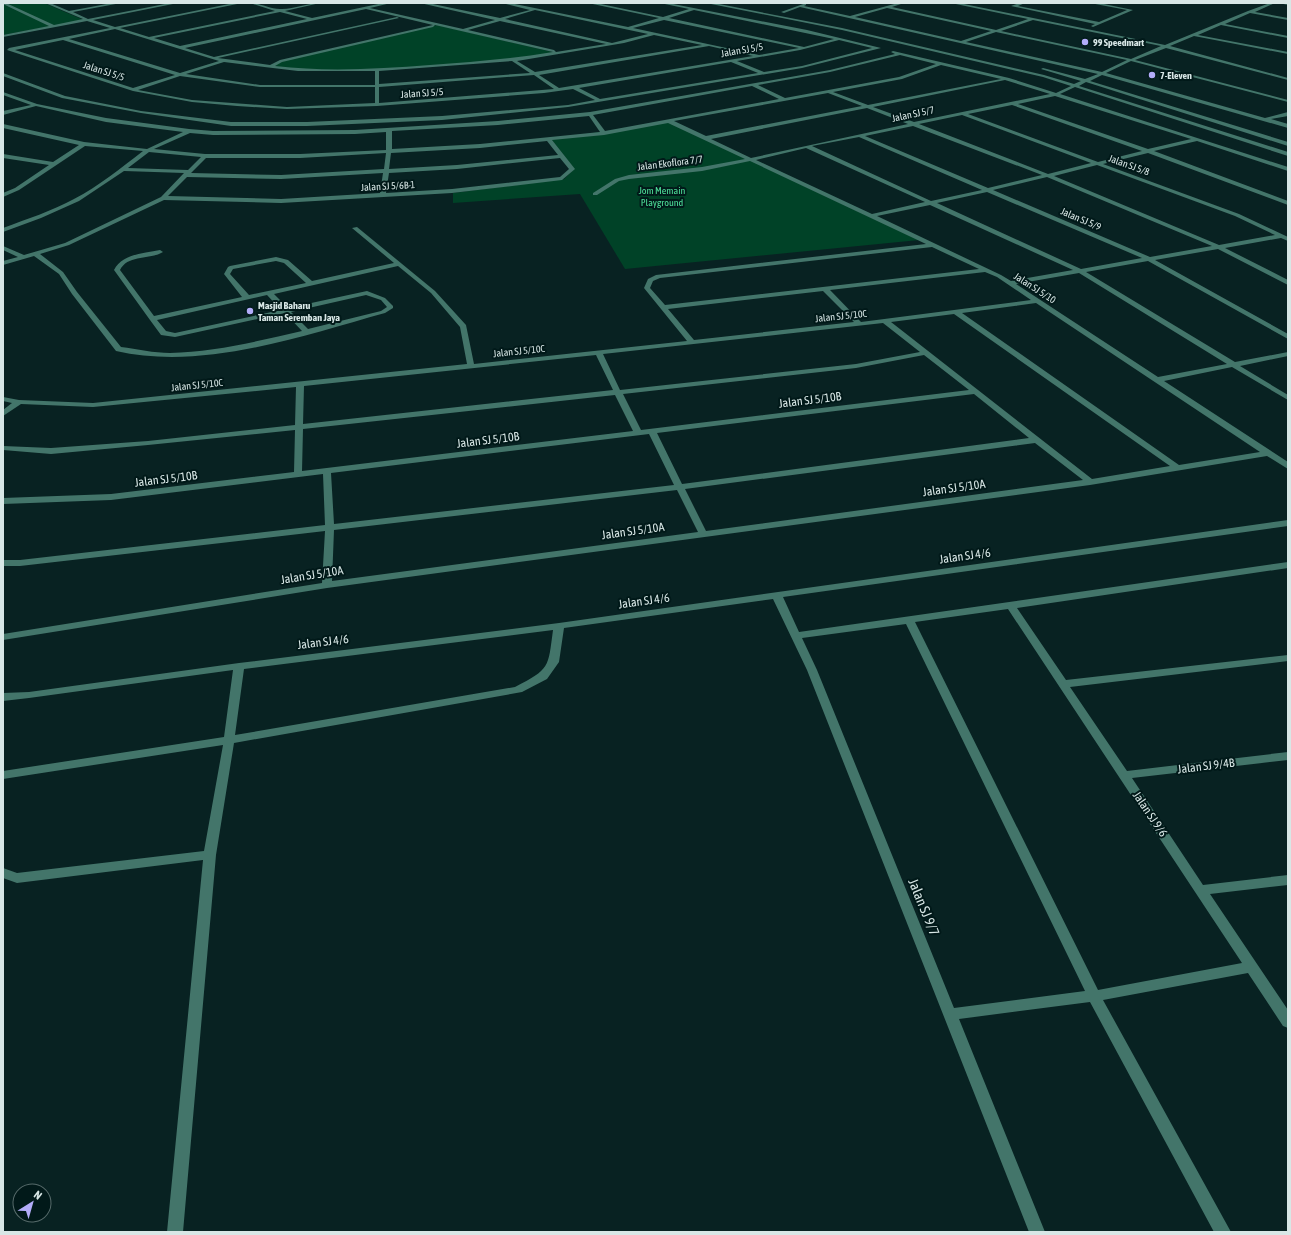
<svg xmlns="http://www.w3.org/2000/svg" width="1291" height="1235" font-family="'Asap Condensed',sans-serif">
  <rect width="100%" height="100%" fill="#082222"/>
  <g fill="#004227">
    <path d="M3,3H44L84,20L3,35Z"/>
    <path d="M437,25L557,53C513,60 471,63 427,66C376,70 324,73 272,66L281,61Z"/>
    <path d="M669,122L919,240L625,269L580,194L453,203V193L564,179L574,169L551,139Z"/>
  </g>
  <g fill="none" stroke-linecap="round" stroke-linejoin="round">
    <g fill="#43756a" fill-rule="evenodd">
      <path d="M3,3H6L54,25L83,19L45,3H50L69,11L112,3H121L73,12L88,19L170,3H178L93,20L115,27L234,3H242L120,28L149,37L275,11L250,3C261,3 271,10 282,9C295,9 307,3 320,3L285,11L312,18L383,3H391L370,8L463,29L495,20L420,3H428L500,18L530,10L502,3H510L628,27L659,18L588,3H596L663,17L689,9L660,3H668L807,30L881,48L802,68L568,107L442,120L307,126H231L141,113L62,98L3,76V73L65,96L141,111L231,122H307L442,116L568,105L595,100L573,89L544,93L377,106L287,109L237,106L192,102L133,91L7,50L9,48L110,28L87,21L3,37V35L49,26L3,4ZM366,9L433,25L280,60L270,65L218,58L399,18L397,17L214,57L185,48ZM535,10L648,34L612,43L505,19ZM694,10L834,39L804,47L669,18ZM280,12L307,19L180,46L154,38ZM664,20L799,48L759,55L633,28ZM500,21L606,44L556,52L554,50L468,30ZM435,25L553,52C512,59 471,62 430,65C378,69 326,72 275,66L282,62L433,27ZM115,29L219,61L180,73L69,39ZM654,35L702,45L535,72L517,61L624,43ZM63,40L175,75L133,88L15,50ZM839,40L872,48L802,66L764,72L737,61L800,50ZM709,46L753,56L559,88L539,75ZM512,61L530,73L379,84V71ZM224,62L298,71H375V85H260L186,74ZM731,62L758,73L600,99L579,88ZM534,75L554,89L379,103V87ZM180,76L260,87H375V103L287,107L192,100L138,90Z"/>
      <path d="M706,3H714L842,28L1044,75L1074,84L1081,81L1041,69L1043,68L1085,79L1098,74L800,7L784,13L781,12L806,3V5L804,6L850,16L898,3H904L892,7L996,30L1028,19L951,3H959L1165,45L1248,11L1270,3H1275L1255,12L1288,18V20L1250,13L1225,24L1288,36V38L1221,25L1198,35L1288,52V54L1194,36L1170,46L1288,78V80L1166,48L1135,60L1288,100V102L1131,61L1106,73L1265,118L1288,112V116L1271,119L1288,124V128L1102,75L1090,81L1288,142V146L1086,82L1079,86L1288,152V156L1075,87L1060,94L1288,167V171L1197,141L1154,151L1288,201V205L1148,153L1103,164L1239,214L1288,237V241L1281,238L1225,248L1288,280V285L1218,249L1155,260L1288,334V339L1148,261L1086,272L1235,362L1288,352V356L1240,366L1288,395V400L1232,367L1164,381L1288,462V469L1267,456L1090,485L327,588L3,640V634L322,583L325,531L20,566H3V560H20L325,525L323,474L111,500L3,504V498L111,494L294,472L295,430L148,445L51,454L3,450V446L51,448L148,441L295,425L296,387L93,407L21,404L3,416V410L12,403L3,401V397L19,400L93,403L467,364L460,327L431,293L398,266L274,294L288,308L367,291L385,298L393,306V308L385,313C302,336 203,371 116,351L72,294L59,274L34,256L3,265V261L18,257L3,250V246L24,255L65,243L161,197L184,173L124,171L79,201L41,218L3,232V228C27,219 52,211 74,199C99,186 121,168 143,151L85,146L19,190L3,197V193L15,188L49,165L3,158V154L53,162L79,145L3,128V124L84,142L147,149L183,132L106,122L36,106L3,115V111L31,105L3,95V92L37,104L106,118L189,129L213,131L355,130L498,121L590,112L830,70L895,54L891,52L893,51L1009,78L1056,93L1071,86L1043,77L842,30ZM887,8L991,31L961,41L855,17ZM1033,20L1161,46L1131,59L1001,31ZM996,32L1127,60L1102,72L966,42ZM900,55L936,64L899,77L785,98L758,85L830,72ZM941,65L1001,79L868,105L833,92L902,79ZM1005,80L1050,94L914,122L873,107ZM752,86L779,99L605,131L593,115ZM828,93L862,106L706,136L674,121ZM1055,96L1191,139L1148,149L1018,104ZM1012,105L1142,151L1098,162L968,114ZM867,108L908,124L751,158L711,139ZM962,115L1091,163L1048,174L919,124ZM589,116L600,132L480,144L392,149V131L498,125ZM668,123L745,159L702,167L629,175L615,179L593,193V195H597L619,181L629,179L702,171L750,161L926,244L656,275L648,279L644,288L687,341L474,364L466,325L435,291L357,227L352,228L394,263L312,281L288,260L276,257L230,266L228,267L224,274L242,297L154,316L120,270C128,254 151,260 163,252L160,250C144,253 122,254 114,270L150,320L161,335L175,337L285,313L302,331C259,341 214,352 170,353C154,353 137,349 121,347L77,292L63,272L40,254L69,245L164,200L281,203L452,193L562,180L575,169L552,140L604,135ZM913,126L1042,175L988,188L865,136ZM386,132V150L300,154H205L154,149L190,133L213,135L355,134ZM859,137L982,190L931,201L812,146ZM547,141L558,155L457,165L389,169L391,153L480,148ZM806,148L925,202L872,214L756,160ZM149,152L201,157L188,170L128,168ZM386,153L384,169L281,175L191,173L206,158H300ZM560,158L569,169L560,177L452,189L386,193L389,173L457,169ZM1097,165L1235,216L1275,235L1219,245L1054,176ZM383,173L380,193L281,199L168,196L187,177L281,179ZM1047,177L1212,246L1150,257L993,190ZM987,192L1142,258L1081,269L937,203ZM930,205L1073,270L1011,281L1001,275L877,216ZM932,247L979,269L665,305L650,288L653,281L660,278ZM276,261L284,263L306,283L249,295L230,274L233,269ZM985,272L997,277L1031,300L861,322L830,290ZM1079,273L1227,364L1158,377L1016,284ZM823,291L854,322L694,340L668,309ZM267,295L281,310L175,333L166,331L157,320ZM366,295L381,300L387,307L381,311L308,329L291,312ZM1036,303L1260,452L1179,465L962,313ZM954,314L1170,466L1092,479L891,322ZM883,323L920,352L856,364L620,390L603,354ZM596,355L613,390L303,424L304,386ZM924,355L969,390L641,430L623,394L856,368ZM974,394L1029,438L682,484L657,433ZM615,395L633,431L302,471L303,429ZM649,434L674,485L334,524L331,473ZM1035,443L1083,480L706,531L685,489ZM677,490L698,532L332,581L334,530Z"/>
      <path d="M1019,3H1025L1018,6L1099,22L1127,10L1090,3H1099L1133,10L1093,27L1091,26L1095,24L1011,6Z"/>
      <path d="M1279,3H1288V5Z"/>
      <path d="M1288,520V526L783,597L799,632L1288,562V568L1017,608L1066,680L1288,655V661L1070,687L1127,771L1288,752V760L1132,778L1203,885L1288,875V885L1210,894L1288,1010V1028L1283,1026L1248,973L1103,1000L1231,1232H1214L1090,1002L959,1019L1045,1232H1029L807,670L773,599L564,628L559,662L547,679L522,692L234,743L216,855L183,1232H167L203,860L17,883L3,878V868L17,873L204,851L223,745L3,779V771L224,737L233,670L29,698L3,701V693L29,692L239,663L559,623ZM1008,609L1242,963L1098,990L915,622ZM906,624L1085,991L954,1008L817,670L802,638ZM553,630C548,668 550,669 515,687L235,735L244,669Z"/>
    </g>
  </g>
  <g fill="#b3adf9" stroke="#011919" stroke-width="1.5">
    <circle cx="1085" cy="42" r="4"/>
    <circle cx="1152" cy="75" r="4"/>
    <circle cx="250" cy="311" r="4"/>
  </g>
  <g text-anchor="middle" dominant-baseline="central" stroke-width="4" stroke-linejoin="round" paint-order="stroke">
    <g font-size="10" font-weight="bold" fill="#d8e7e6" stroke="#011919" text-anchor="start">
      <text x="1093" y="42">99 Speedmart</text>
      <text x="1160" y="75">7-Eleven</text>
      <text x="258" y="305">Masjid Baharu<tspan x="258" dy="12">Taman Seremban Jaya</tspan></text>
    </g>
    <g font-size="10" fill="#d8e7e6" stroke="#011919">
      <text transform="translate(742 50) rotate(-10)">Jalan SJ 5/5</text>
      <text transform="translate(104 71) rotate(18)">Jalan SJ 5/5</text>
      <text transform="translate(422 93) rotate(-4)">Jalan SJ 5/5</text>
      <text transform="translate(913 114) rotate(-12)">Jalan SJ 5/7</text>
      <text transform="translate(670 163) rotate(-7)">Jalan Ekoflora 7/7</text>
      <text transform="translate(1129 165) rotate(20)">Jalan SJ 5/8</text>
      <text transform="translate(388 186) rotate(-3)">Jalan SJ 5/6B-1</text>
      <text transform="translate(1081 219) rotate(23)">Jalan SJ 5/9</text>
      <text transform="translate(1035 288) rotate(33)">Jalan SJ 5/10</text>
      <text transform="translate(841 316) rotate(-6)">Jalan SJ 5/10C</text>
      <text transform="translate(519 351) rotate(-6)">Jalan SJ 5/10C</text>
      <text transform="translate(197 385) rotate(-6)">Jalan SJ 5/10C</text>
    </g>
    <g font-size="10" fill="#4ee09a" stroke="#011919">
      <text x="662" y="190">Jom Memain<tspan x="662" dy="12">Playground</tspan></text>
    </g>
    <g font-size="12" fill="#d8e7e6" stroke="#011919">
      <text transform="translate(810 400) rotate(-7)">Jalan SJ 5/10B</text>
      <text transform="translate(488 440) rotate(-7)">Jalan SJ 5/10B</text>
      <text transform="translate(166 479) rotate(-7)">Jalan SJ 5/10B</text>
      <text transform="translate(954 488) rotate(-8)">Jalan SJ 5/10A</text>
      <text transform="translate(633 531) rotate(-8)">Jalan SJ 5/10A</text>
      <text transform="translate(965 556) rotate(-8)">Jalan SJ 4/6</text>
      <text transform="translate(312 575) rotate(-9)">Jalan SJ 5/10A</text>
      <text transform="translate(644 601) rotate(-8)">Jalan SJ 4/6</text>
      <text transform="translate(323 642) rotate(-7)">Jalan SJ 4/6</text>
      <text transform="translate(1206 766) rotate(-7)">Jalan SJ 9/4B</text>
      <text transform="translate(1150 814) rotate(56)">Jalan SJ 9/6</text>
    </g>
    <g font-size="14" fill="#d8e7e6" stroke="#011919">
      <text transform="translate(924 907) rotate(68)">Jalan SJ 9/7</text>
    </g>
  </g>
  <rect width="1291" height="1235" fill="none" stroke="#d8e7e6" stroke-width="8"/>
  <g transform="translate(32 1203) rotate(37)"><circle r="19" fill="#011919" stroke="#576b6b"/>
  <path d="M0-3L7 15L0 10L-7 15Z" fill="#b3adf9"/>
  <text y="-6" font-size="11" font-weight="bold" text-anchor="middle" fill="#d8e7e6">N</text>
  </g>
</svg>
